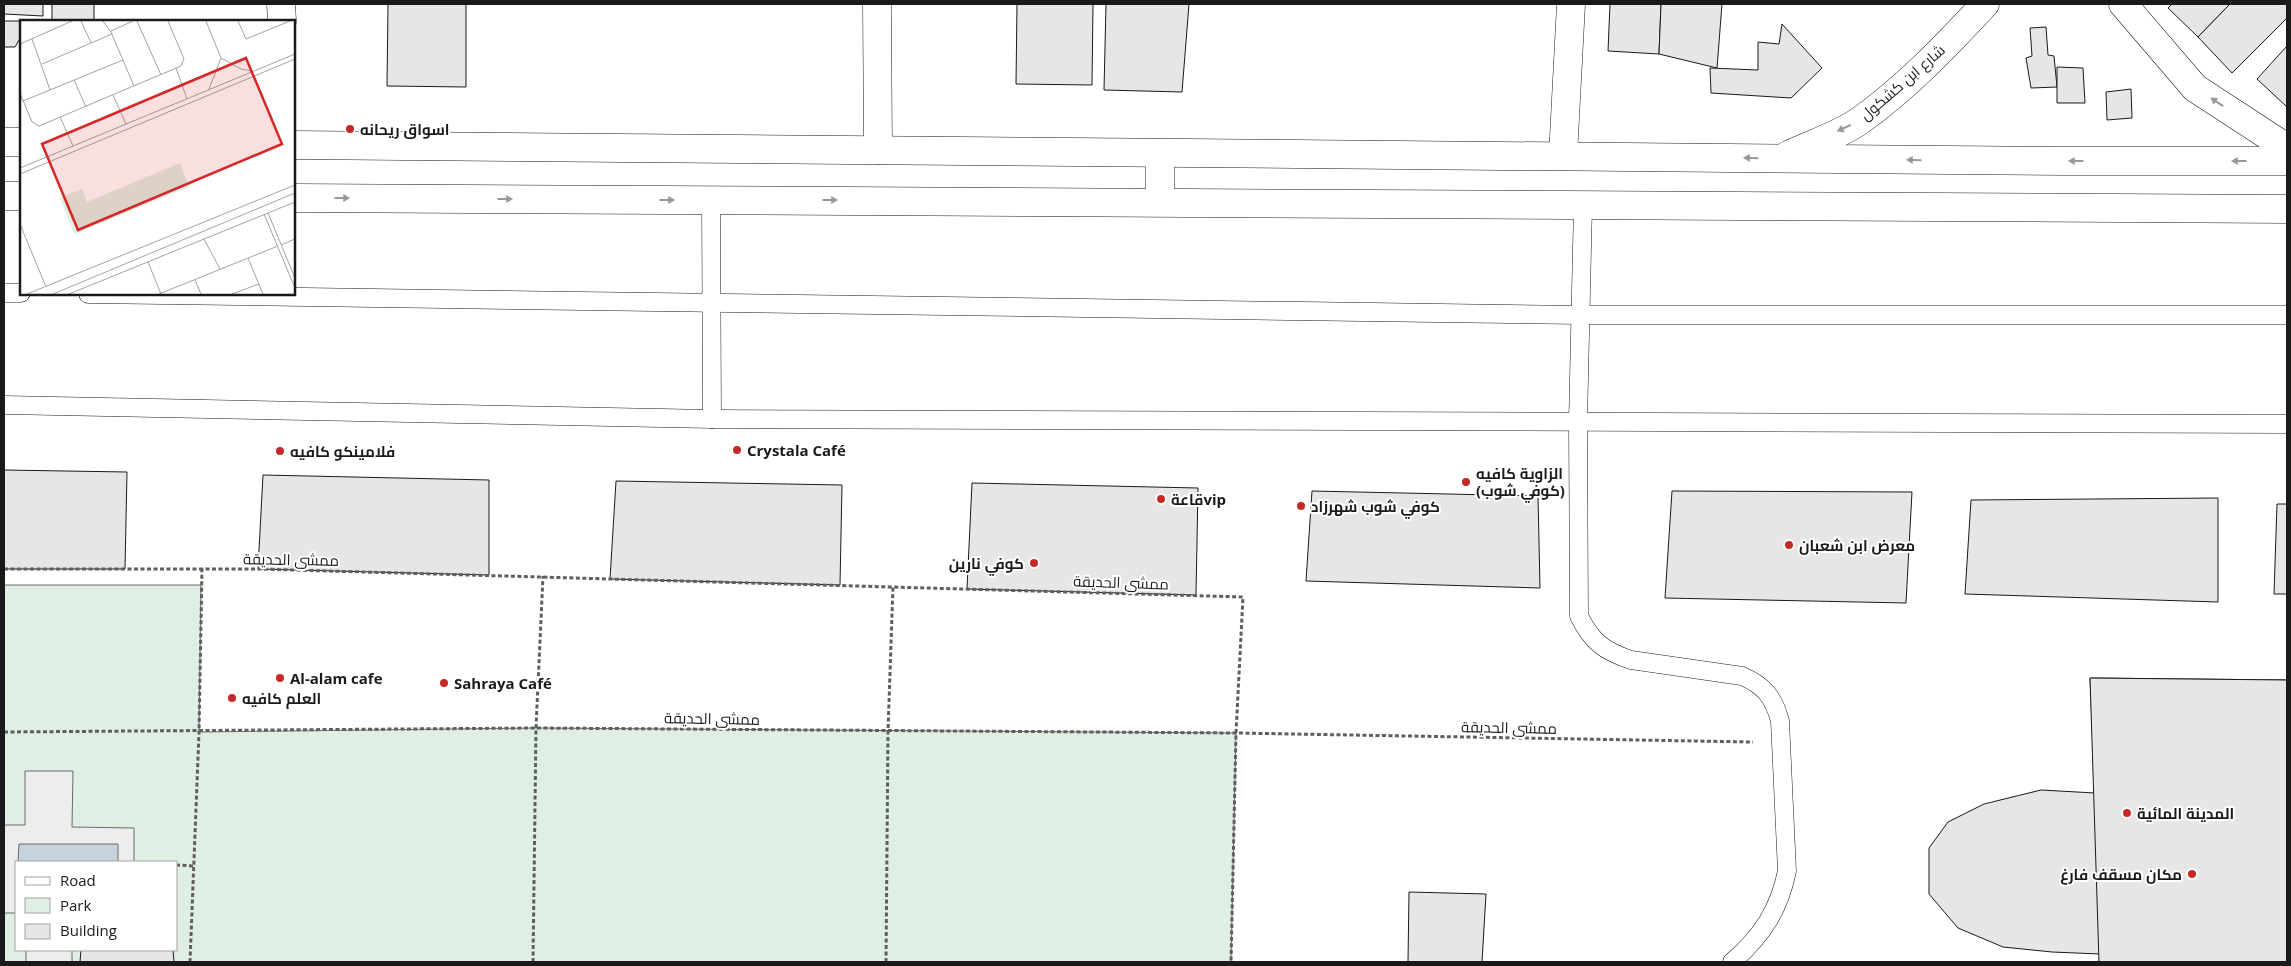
<svg xmlns="http://www.w3.org/2000/svg" width="2291" height="966" font-family="'Open Sans',Cairo,sans-serif">
  <rect width="100%" height="100%" fill="#fff"/>
  <path fill="#e0efe3" stroke="#6a6a6a" fill-rule="evenodd" d="M4,585H201L199,732L536,728L1236,733L1231,962H4ZM16,862H176V950H16Z"/>
  <g fill="#ededed" stroke="#6a6a6a">
    <path d="M25,771H73L72,827L134,828V862H16V913H4V825H25Z"/>
    <rect x="26" y="950" width="46" height="12"/>
  </g>
  <path fill="#c6d2dc" stroke="#6a6a6a" d="M19,844H118V862H18Z"/>
  <g fill="#e6e6e6" stroke="#1a1a1a">
    <path d="M4,4H43V16L4,14Z"/>
    <rect x="52" y="4" width="42" height="17"/>
    <path d="M388,4H466V87L387,86Z"/>
    <path d="M1017,4H1093L1092,85L1016,84Z"/>
    <path d="M1106,4H1189L1182,92L1104,90Z"/>
    <path d="M1610,4H1661L1659,54L1608,51Z"/>
    <path d="M1661,4H1722L1717,68L1659,54Z"/>
    <path d="M2172,4H2230L2198,37L2168,8Z"/>
    <path d="M2230,4H2287V18L2232,73L2198,37Z"/>
    <path d="M4,21H27H21V40H19L15,47H4Z"/>
    <path d="M1782,24L1822,68L1791,98L1711,93L1710,68L1758,70V42L1779,44Z"/>
    <path d="M2046,27L2048,55L2054,56L2057,87L2031,88L2026,58L2032,56L2030,28Z"/>
    <path d="M2287,46V107L2257,79Z"/>
    <path d="M2057,67L2083,68L2085,103H2057Z"/>
    <path d="M2131,89L2132,118L2107,120L2106,92Z"/>
    <path d="M4,470L127,472L125,569H4Z"/>
    <path d="M263,475L489,480V575L258,569Z"/>
    <path d="M616,481L842,485L840,585L610,579Z"/>
    <path d="M972,483L1198,488L1196,595L967,589Z"/>
    <path d="M1312,491L1538,496L1540,588L1306,581Z"/>
    <path d="M1672,491L1912,492L1906,603L1665,598Z"/>
    <path d="M2218,498V602L1965,594L1971,500Z"/>
    <path d="M2277,504H2287V594H2274Z"/>
    <path d="M2090,678L2287,680V962H2099L2100,954L2052,952L2003,947L1958,928L1929,894V848L1948,822L1984,804L2041,790L2095,793Z"/>
    <path d="M2090,678L2287,680V962H2099Z"/>
    <path d="M1409,892L1486,894L1482,962H1408Z"/>
    <path d="M81,950H173L174,962H80Z"/>
  </g>
  <g fill="none" stroke-linecap="round" stroke-linejoin="round">
    <defs>
      <g id="service">
        <path d="M711,200L712,419"/>
        <path d="M1583,205L1578,422L1579,616C1592,642 1604,651 1631,660L1742,676C1764,685 1774,698 1780,721L1787,871C1779,910 1762,936 1732,962"/>
        <path d="M4,293H21"/>
        <path d="M88,294L1581,315H2287"/>
        <path d="M4,405L712,419L2287,424"/>
      </g>
      <g id="minor">
        <path d="M281,4L282,21"/>
        <path d="M877,4L878,150"/>
        <path d="M1563,156L1571,4"/>
      </g>
      <g id="tertiary">
        <path d="M2123,4L2195,88L2287,148"/>
        <path d="M4,142H21"/>
        <path d="M294,145L2064,161H2287"/>
        <path d="M1788,155C1811,144 1837,136 1858,122C1905,89 1946,46 1985,4"/>
        <path d="M4,196H21"/>
        <path d="M294,198L2287,209"/>
        <path d="M1160,202V154"/>
      </g>
    </defs>
    <use href="#service" stroke="#1a1a1a" stroke-width="19"/>
    <use href="#minor" stroke="#1a1a1a" stroke-width="29"/>
    <use href="#tertiary" stroke="#1a1a1a" stroke-width="29"/>
    <g stroke="#5f5f5f" stroke-width="3" stroke-dasharray="4 2.5" stroke-linecap="butt">
      <path d="M4,569H258L1243,597L1236,733L1231,962"/>
      <path d="M4,732L536,728L1236,733L1753,742"/>
      <path d="M176,865L194,866"/>
      <path d="M190,962L199,732L202,568"/>
      <path d="M533,962L536,728L543,576"/>
      <path d="M886,962L888,731L893,586"/>
    </g>
    <use href="#service" stroke="#fff" stroke-width="18"/>
    <use href="#minor" stroke="#fff" stroke-width="28"/>
    <use href="#tertiary" stroke="#fff" stroke-width="28"/>
  </g>
  <defs><path id="oneway-solid" d="M-6-.8H1V-3.2L6.5 0L1 3.2V.8H-6Z" transform="scale(1.25)"/></defs>
  <g fill="#989898">
    <use href="#oneway-solid" transform="translate(2217 102) rotate(-147)"/>
    <use href="#oneway-solid" transform="translate(1844 128) rotate(155)"/>
    <use href="#oneway-solid" transform="translate(1751 158) rotate(-179)"/>
    <use href="#oneway-solid" transform="translate(1914 160) rotate(-179)"/>
    <use href="#oneway-solid" transform="translate(2076 161) rotate(180)"/>
    <use href="#oneway-solid" transform="translate(2239 161) rotate(180)"/>
    <use href="#oneway-solid" transform="translate(342 198)"/>
    <use href="#oneway-solid" transform="translate(505 199)"/>
    <use href="#oneway-solid" transform="translate(667 200)"/>
    <use href="#oneway-solid" transform="translate(830 200)"/>
  </g>
  <g fill="#c62828" stroke="#fff" stroke-width="2">
    <circle cx="350" cy="129" r="5"/>
    <circle cx="737" cy="450" r="5"/>
    <circle cx="280" cy="451" r="5"/>
    <circle cx="1466" cy="482" r="5"/>
    <circle cx="1161" cy="499" r="5"/>
    <circle cx="1301" cy="506" r="5"/>
    <circle cx="1789" cy="545" r="5"/>
    <circle cx="1034" cy="563" r="5"/>
    <circle cx="280" cy="678" r="5"/>
    <circle cx="444" cy="683" r="5"/>
    <circle cx="232" cy="698" r="5"/>
    <circle cx="2127" cy="813" r="5"/>
    <circle cx="2192" cy="874" r="5"/>
  </g>
  <g text-anchor="middle" dominant-baseline="central" stroke-width="4" stroke-linejoin="round" paint-order="stroke">
    <g font-size="15" fill="#1a1a1a" stroke="#fff">
      <text transform="translate(1902 82) rotate(-41)">شارع ابن كشكول</text>
      <text transform="translate(291 559) rotate(1)">ممشى الحديقة</text>
      <text transform="translate(1121 582) rotate(2)">ممشى الحديقة</text>
      <text transform="translate(712 718) rotate(1)">ممشى الحديقة</text>
      <text transform="translate(1509 727) rotate(1)">ممشى الحديقة</text>
    </g>
    <g font-size="15" font-weight="bold" fill="#1a1a1a" stroke="#fff" text-anchor="start">
      <text x="360" y="129">اسواق ريحانه</text>
      <text x="747" y="450">Crystala Café</text>
      <text x="290" y="451">فلامينكو كافيه</text>
      <text x="1476" y="473">الزاوية كافيه<tspan x="1476" dy="17">(كوفي شوب)</tspan></text>
      <text x="1171" y="499">قاعةvip</text>
      <text x="1311" y="506">كوفي شوب شهرزاد</text>
      <text x="1799" y="545">معرض ابن شعبان</text>
      <text x="1024" y="563" text-anchor="end">كوفي نارين</text>
      <text x="290" y="678">Al-alam cafe</text>
      <text x="454" y="683">Sahraya Café</text>
      <text x="242" y="698">العلم كافيه</text>
      <text x="2137" y="813">المدينة المائية</text>
      <text x="2182" y="874" text-anchor="end">مكان مسقف فارغ</text>
    </g>
  </g>
  <g transform="translate(20 20)">
    <rect width="275" height="275" fill="#fff"/>
    <path d="M160,143L169,167L54,214L40,178L62,169L67,182Z" fill="#e0efe3"/>
    <path fill="none" stroke="#a3a3a3" stroke-width="1" d="M61,1L71,23M83,1L91,12L114,66M117,1L141,55M186,1L201,38M218,1L226,19L270,1M91,11L113,1M12,19L30,70M0,24L52,1M201,38L221,49L232,51M22,44L92,14M156,48L167,79M54,60L66,87M189,69L201,38M0,73L12,102L19,106L161,46L164,39L148,1M93,75L106,104M3,81L103,40M40,97L53,126M0,148L275,34M0,154L275,39M248,193L275,258M244,194L275,268M0,204L26,267M184,219L200,249M261,225L275,219M228,238L243,274M128,242L141,274M175,260L181,274M7,274L275,165M33,274L275,173M49,274L275,182M139,274L258,226M212,274L239,264"/>
    <path fill="#d62828" fill-opacity="0.15" stroke="#d62828" stroke-width="2.5" d="M226,38L262,124L58,210L22,124Z"/>
    <rect width="275" height="275" fill="none" stroke="#1a1a1a" stroke-width="2.5"/>
  </g>
  <rect width="2291" height="966" fill="none" stroke="#1a1a1a" stroke-width="10"/>
  <rect x="15" y="861" width="162" height="90" fill="#ffffff" stroke="#a3a3a3"/>
  <rect x="25" y="877" width="25" height="8" fill="#ffffff" stroke="#a3a3a3"/>
  <text x="60" y="886" font-size="15" fill="#1a1a1a">Road</text>
  <rect x="25" y="898" width="25" height="15" fill="#e0efe3" stroke="#a3a3a3"/>
  <text x="60" y="911" font-size="15" fill="#1a1a1a">Park</text>
  <rect x="25" y="924" width="25" height="15" fill="#e6e6e6" stroke="#a3a3a3"/>
  <text x="60" y="936" font-size="15" fill="#1a1a1a">Building</text>
</svg>
